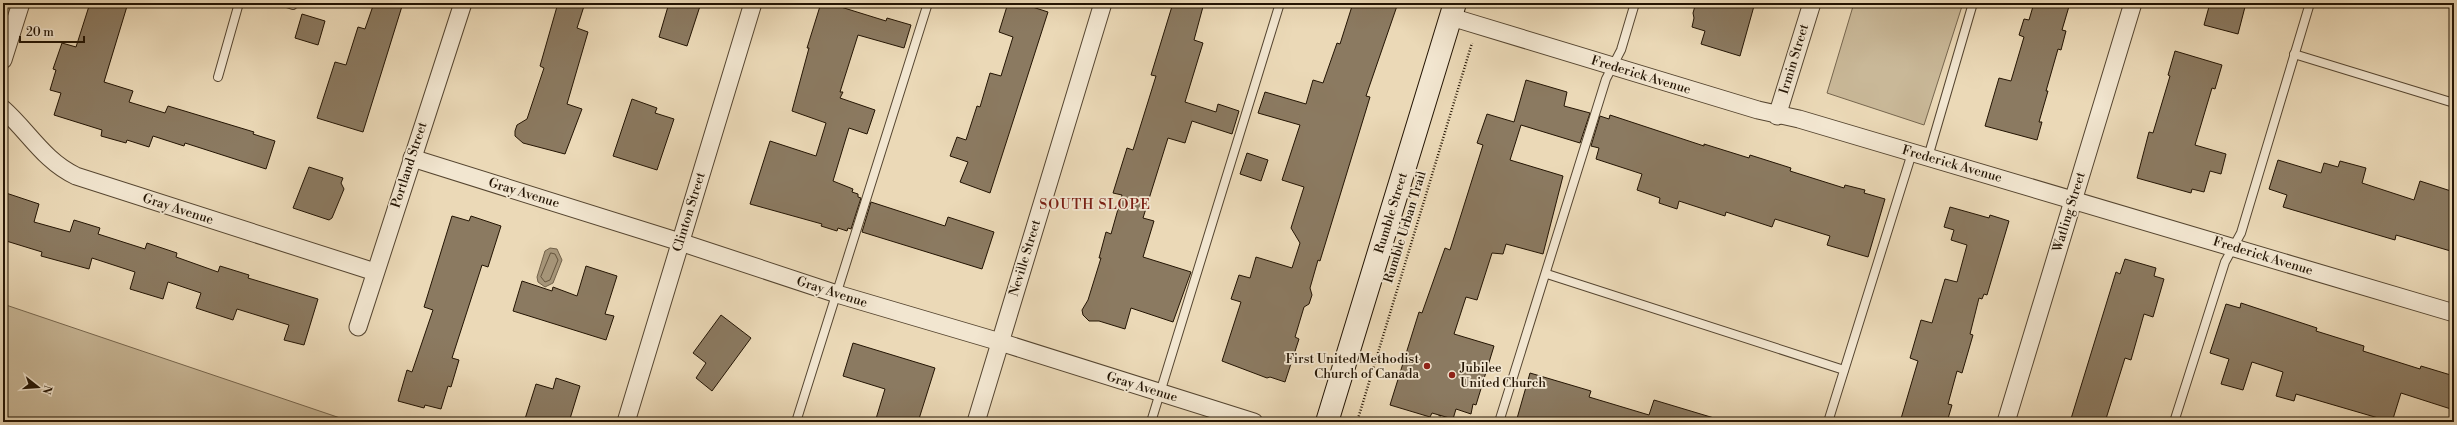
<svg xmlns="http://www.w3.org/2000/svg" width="2457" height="425" font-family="'Libre Bodoni',serif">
  <rect width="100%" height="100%" fill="#ebd9b7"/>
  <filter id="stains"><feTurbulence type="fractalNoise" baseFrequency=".005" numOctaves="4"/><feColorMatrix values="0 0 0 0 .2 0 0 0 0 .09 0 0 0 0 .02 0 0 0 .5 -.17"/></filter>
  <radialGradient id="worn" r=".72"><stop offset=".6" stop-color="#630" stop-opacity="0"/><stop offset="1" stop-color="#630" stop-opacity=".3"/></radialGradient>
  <g fill="#c9b898" stroke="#76664e">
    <path d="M1854,3H1963L1924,125L1827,93Z"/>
    <path d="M3,304L352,422H3Z"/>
  </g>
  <path fill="#a7967a" stroke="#72624a" d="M550,248L557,249L562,260L553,283L545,287L538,282L537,277L545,251Z"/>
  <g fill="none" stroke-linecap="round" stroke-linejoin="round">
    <path stroke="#65553e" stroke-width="1" d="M551,253L555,254L558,260L550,280L545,282L541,277Z"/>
  </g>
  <g fill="#8b7a61" stroke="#231403">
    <path d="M90,3H128L104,82L133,91L129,102L165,113L168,106L254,132L253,134L275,141L266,169L185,143L184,146L153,136L149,147L127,140L126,143L101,136L102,130L54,115L61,93L50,90L56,70L53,69L62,43L76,47Z"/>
    <path d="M374,3H403L363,132L317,118L335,62L346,65L358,27L365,29Z"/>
    <path d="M558,3H585L577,28L588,32L567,104L582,109L565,154L523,143L515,136V131L517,125L527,119L544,68L540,66Z"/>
    <path d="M669,3H701L687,46L659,37Z"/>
    <path d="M821,3H828L886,21L887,18L911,25L904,48L858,35L840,92H843L840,98L875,110L867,134L849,128L833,181L853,189L852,192L858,194V197L861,198L851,229L848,228L847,231L838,228L837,231L821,226L822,224L750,204L770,141L816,156L826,123L792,111L809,48H807Z"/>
    <path d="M1008,3H1020L1048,12L990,193L960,182L968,162L950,156L957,137L966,140L977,106L980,107L990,73L1001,76L1013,37L999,32Z"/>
    <path d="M1173,3H1204L1194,40L1203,43L1185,102L1216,112L1218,104L1239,111L1232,134L1192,121L1185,143L1168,138L1143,218L1154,221L1143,257L1191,272L1173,322L1131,308L1125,329L1099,321H1089L1083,315L1082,310L1088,300L1101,258H1099L1106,232L1111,234L1122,195L1113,193L1127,148L1133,150L1156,76L1151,75Z"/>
    <path d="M1353,3H1398L1366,96L1370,97L1320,261L1318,260L1310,288L1312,295L1309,304L1304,307L1295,337L1299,339L1285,382L1270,377L1267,378L1222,361L1241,302L1231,299L1239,275L1250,278L1256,257L1292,268L1300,243L1291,228L1304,187L1282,180L1300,125L1258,113L1265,92L1306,104L1313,80L1323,83L1337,43L1340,44Z"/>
    <path d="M1700,3H1743L1754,6L1740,56L1701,44L1705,31L1692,27L1694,18L1693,13L1695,6Z"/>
    <path d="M2034,3H2070L2062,30L2066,31L2061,50L2058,49L2046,91H2048L2039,122H2042L2037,140L1985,126L1999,78L2011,81L2024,37L2019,35L2024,19L2029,20Z"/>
    <path d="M2210,3H2246L2238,34L2204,25Z"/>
    <path d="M302,14L325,21L318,45L295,38Z"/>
    <path d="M2175,51L2222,65L2215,89L2212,88L2195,145L2226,154L2221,174L2210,171L2204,192L2192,189L2191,193L2137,178L2149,132L2153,133L2170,76L2168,75Z"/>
    <path d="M1526,80L1567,92L1564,106L1590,113L1580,143L1521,125L1510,160L1563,176L1543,254L1506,244L1503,254L1492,253L1477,300L1466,297L1454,334L1494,346L1476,405L1473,404L1471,414L1456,409L1453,419L1432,413L1430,417L1390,405L1419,312L1422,313L1445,248L1450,250L1483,145L1477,143L1487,114L1514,122Z"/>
    <path d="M632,99L657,108L655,113L674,119L657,170L613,156Z"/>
    <path d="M1610,115L1704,146V144L1749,158L1750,155L1791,168L1790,171L1844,188L1845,185L1865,190L1864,193L1885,199L1868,257L1827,245L1830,236L1775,219L1772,227L1726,212L1725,216L1679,201L1677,209L1659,203L1660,198L1637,190L1642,174L1596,159L1599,148L1591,146L1600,116L1609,119Z"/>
    <path d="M1247,153L1268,160L1261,181L1240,174Z"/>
    <path d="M2278,160L2321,173L2324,163L2338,167L2340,161L2366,168L2362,183L2414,200L2420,181L2454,192V252L2396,235L2395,240L2283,207L2287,195L2269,189Z"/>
    <path d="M309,167L343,178L341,183L344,189L332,218L329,220L293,208Z"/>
    <path d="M3,192L39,204L34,222L70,232L74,220L100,228L98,234L145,249L147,243L177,253L176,257L218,272L220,266L249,275L248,278L318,299L304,345L284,340L289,325L237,309L233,320L196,308L201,293L168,282L163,299L130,289L135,272L92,258L89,269L41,256L42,252L3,240Z"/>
    <path d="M871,202L945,226L948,217L994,232L982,269L862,232Z"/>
    <path d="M1950,207L1989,218L1990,215L2009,221L1987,295L1984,294L1982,299L1979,298L1970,334L1973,335L1962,373L1957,371L1948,404L1952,405L1947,422H1900L1918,361L1910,358L1921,320L1932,323L1945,279L1957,282L1967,245L1951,240L1954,230L1944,227Z"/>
    <path d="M452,216L469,221L471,216L501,226L488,267L482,265L452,358L459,360L451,387L448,386L441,409L425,405L424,408L398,401L407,370L412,372L433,310L424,307Z"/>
    <path d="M2125,259L2156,268L2154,276L2164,279L2153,317L2144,314L2131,360L2125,358L2105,422H2070L2116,272L2120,274Z"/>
    <path d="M586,266L617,276L605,314L614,316L606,340L513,311L522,281L552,291L553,287L577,296Z"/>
    <path d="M2241,303L2317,328L2316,331L2364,346L2363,351L2420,369L2421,366L2454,376V410L2401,393L2392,422L2296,394L2294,401L2276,396L2283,372L2252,362L2243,390L2221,384L2229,359L2210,353L2226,304L2240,308Z"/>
    <path d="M721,315L751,338L712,391L696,378L706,363L693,353Z"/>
    <path d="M853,343L935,368L918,422H875L885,389L843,376Z"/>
    <path d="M1530,373L1591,391L1589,397L1649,415L1654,400L1714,418L1713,422H1516Z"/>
    <path d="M556,378L580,386L569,422H524L536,384L553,389Z"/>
  </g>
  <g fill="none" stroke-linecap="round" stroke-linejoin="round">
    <defs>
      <g id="lane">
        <path d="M287,3L293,5V3"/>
        <path d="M2294,54L2454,103"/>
        <path d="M218,77L239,3"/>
        <path d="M1928,157L1973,3"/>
        <path d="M1547,274L1844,370"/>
        <path d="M796,422L928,3"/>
        <path d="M1151,422L1280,3"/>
        <path d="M1499,422L1606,79L1621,50L1635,3"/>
        <path d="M1828,422L1912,153"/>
        <path d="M2174,422L2225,262L2241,233L2310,3"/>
      </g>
      <g id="street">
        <path d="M1451,17L1758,110L1799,119L2454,313"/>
        <path d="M3,60L21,3"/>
        <path d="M3,109C28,131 44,161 76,176L375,272"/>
        <path d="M1777,116L1812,3"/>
        <path d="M412,158L680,242L837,294L1000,342L1254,422"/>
        <path d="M358,327L463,3"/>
        <path d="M626,422L753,3"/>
        <path d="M976,422L1103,3"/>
        <path d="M2006,422L2133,3"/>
      </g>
      <path id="secondary" d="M1327,422L1455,3"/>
    </defs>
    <use href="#lane" stroke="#554530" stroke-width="10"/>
    <use href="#street" stroke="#554530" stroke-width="19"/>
    <use href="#secondary" stroke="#231403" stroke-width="24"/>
    <g stroke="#231403" stroke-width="2.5" stroke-dasharray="1 2" stroke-linecap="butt">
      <path d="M1357,422L1472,43"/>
      <path d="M1438,422L1440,415"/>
    </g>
    <use href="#lane" stroke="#f2e6d0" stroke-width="8"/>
    <use href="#street" stroke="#f2e6d0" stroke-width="17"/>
    <use href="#secondary" stroke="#f2e6d0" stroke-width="22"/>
  </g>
  <g fill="#8f2418" stroke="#f2e6d0" stroke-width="1.5">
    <circle cx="1427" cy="366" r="4"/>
    <circle cx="1452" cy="375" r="4"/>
  </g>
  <g text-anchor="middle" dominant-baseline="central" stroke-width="3.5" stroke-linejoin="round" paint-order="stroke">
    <g font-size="13" fill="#231403" stroke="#f2e6d0">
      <text transform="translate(1794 59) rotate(-73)">Irmin Street</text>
      <text transform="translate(1641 75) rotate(17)">Frederick Avenue</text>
      <text transform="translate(1952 164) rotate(16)">Frederick Avenue</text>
      <text transform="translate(409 165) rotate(-72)">Portland Street</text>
      <text transform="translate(524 193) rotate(17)">Gray Avenue</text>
      <text transform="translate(178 209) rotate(18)">Gray Avenue</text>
      <text transform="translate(689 212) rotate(-73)">Clinton Street</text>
      <text transform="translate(2069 212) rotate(-73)">Watling Street</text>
      <text transform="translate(1391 213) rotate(-73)">Rumble Street</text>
      <text transform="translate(1405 227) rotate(-73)">Rumble Urban Trail</text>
      <text transform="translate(2263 256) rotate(17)">Frederick Avenue</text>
      <text transform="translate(1025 258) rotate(-73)">Neville Street</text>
      <text transform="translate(832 292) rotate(18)">Gray Avenue</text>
      <text transform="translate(1142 387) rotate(17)">Gray Avenue</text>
    </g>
    <g font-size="13" fill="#231403" stroke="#f2e6d0" text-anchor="end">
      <text x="1419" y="359">First United Methodist<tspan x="1419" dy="15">Church of Canada</tspan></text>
      <text x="1460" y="368" text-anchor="start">Jubilee<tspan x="1460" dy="15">United Church</tspan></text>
    </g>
    <g font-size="14" letter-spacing="1" fill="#7a1f14" stroke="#f2e6d0">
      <text x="1095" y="205">SOUTH SLOPE</text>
    </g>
  </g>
  <rect width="2457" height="425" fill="none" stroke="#ebd9b7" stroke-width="16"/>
  <rect x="4" y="4" width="2449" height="417" fill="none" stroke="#231403" stroke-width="2"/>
  <rect x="8" y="8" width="2441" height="409" fill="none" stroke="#231403"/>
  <g transform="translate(38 387) rotate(107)" stroke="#f2e6d0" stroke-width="3" paint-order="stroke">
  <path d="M0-3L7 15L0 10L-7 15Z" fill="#231403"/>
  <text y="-6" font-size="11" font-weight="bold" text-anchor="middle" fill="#231403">N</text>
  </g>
  <path d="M20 36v6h64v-6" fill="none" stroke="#231403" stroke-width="2"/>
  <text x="26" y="36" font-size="12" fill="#231403" stroke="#f2e6d0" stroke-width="3" paint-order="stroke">20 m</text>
  <rect width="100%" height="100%" filter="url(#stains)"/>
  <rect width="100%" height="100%" fill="url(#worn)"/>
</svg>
